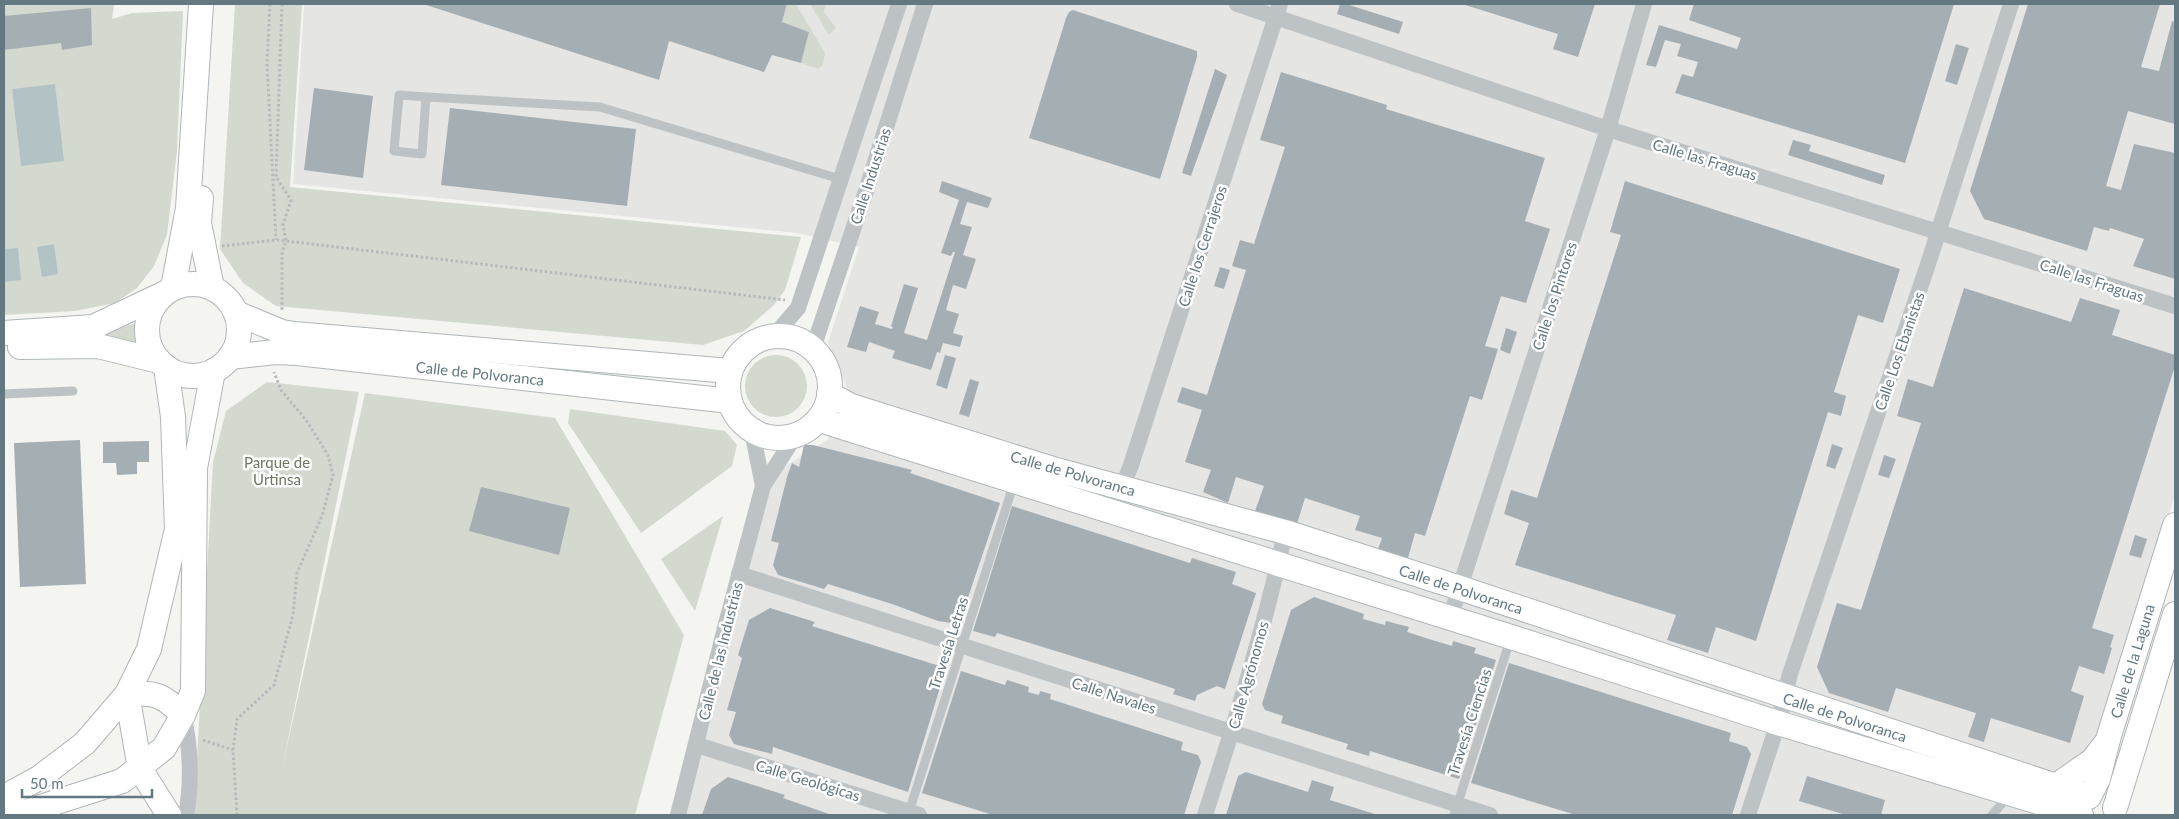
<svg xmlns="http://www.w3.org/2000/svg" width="2179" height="819" font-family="Lato,sans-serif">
  <rect width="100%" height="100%" fill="#f4f4f0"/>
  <path fill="#e5e5e4" d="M304,4H2175V494L2083,815H680L770,476L828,439L846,385L828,342L859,247L797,233L293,184Z"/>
  <g fill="#d4d9cf">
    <path d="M4,4H114L112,19L132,13L183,11L177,151L167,235L154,266L137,288L115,303L75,311L4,315Z"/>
    <path d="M235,4H302L290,187L801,237L785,290L773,306L744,331L703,345L276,306L243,283L220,249Z"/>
    <path d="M787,4H796L825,53L823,65L818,69L801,63L809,32L782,22Z"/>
    <path d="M810,4H826L824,12L836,28L829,35Z"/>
    <path d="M138,323L136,336L139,346L96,341V332Z"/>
    <circle cx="776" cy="386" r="31"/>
    <path d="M267,382L359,392L282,769L365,393L555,418L684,635L635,815H194L213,462L226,411Z"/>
    <path d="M570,409L725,431L737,445L732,466L641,533L568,423Z"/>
    <path d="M723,516L695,611L661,559Z"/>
  </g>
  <g fill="#b3c3c5">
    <path d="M55,84L64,161L21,166L12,89Z"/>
    <path d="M54,244L58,274L42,277L37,247Z"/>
    <path d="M18,248L21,280L4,282V249Z"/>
  </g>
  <g fill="#a5afb3">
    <path d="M423,4H787L782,22L809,32L801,63L772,55L764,72L669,41L659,80Z"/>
    <path d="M1340,4H1346L1403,22L1399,34L1337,14Z"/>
    <path d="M1462,4H1595L1578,57L1553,49L1558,34Z"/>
    <path d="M1694,4H1954L1905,163L1675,93L1682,74L1693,77L1698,62L1677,56L1681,44L1665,40L1656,67L1646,65L1659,25L1737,49L1741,38L1689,20Z"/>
    <path d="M2028,4H2160L2141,67L2159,71L2172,21L2175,22V124L2128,111L2106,186L2121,190L2134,144L2175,153V279L2133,266L2144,239L2110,228L2109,231L2094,227L2087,251L1984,219L1970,191Z"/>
    <path d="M91,8L92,45L62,50L61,43L4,50V16Z"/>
    <path d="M1073,10L1197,51V57L1160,179L1029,138L1066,18L1069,12Z"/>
    <path d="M1956,44L1969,48L1957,85L1945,81Z"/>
    <path d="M1215,69L1227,75L1191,176L1182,173Z"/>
    <path d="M1281,72L1387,105L1386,109L1545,158L1525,221L1550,229L1526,303L1501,296L1485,346L1498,349L1482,400L1470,396L1425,536L1415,533L1408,558L1378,549L1382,538L1355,530L1360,516L1305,498L1297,524L1255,511L1264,486L1236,477L1228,503L1203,492L1211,470L1185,462L1202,410L1177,402L1182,387L1207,395L1246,270L1232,266L1240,240L1254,244L1261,222L1285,147L1260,140Z"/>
    <path d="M314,88L373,96L363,178L304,170Z"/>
    <path d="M450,108L636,129L627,206L441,185Z"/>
    <path d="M1793,140L1811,145L1809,151L1885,175L1882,185L1788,155Z"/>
    <path d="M942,181L992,198L988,208L967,202L960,224L972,227L963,255L976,259L966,289L953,285L946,310L959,314L953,333L963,336L960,347L943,343L940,353L937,352L931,370L892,358L895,351L869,342L866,352L847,347L860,306L879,312L875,324L892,329L893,327L891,326L904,284L918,288L904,333L927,340L955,252H953L951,256L941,253L959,200L939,192Z"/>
    <path d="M1625,181L1900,269L1883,323L1858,315L1834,392L1846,396L1841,416L1828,412L1756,641L1716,627L1708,653L1667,640L1676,615L1515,565L1529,523L1504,514L1511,490L1537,498L1621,235L1610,232Z"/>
    <path d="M1220,267L1230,270L1224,289L1214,286Z"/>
    <path d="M1964,288L2071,322L2080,298L2107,306L2120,310L2112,335L2175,355V366L2092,628L2114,635L2110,647L2112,648L2104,674L2079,666L2071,691L2084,696L2070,743L1991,718L1984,742L1968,737L1976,713L1896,688L1888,712L1829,693L1817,667L1837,603L1861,610L1921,423L1897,416L1908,379L1933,387Z"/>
    <path d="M1506,328L1517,332L1510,354L1500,350Z"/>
    <path d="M945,355L956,358L947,389L936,385Z"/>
    <path d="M970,379L979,382L969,417L959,414Z"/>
    <path d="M80,440L86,584L20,587L14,443Z"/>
    <path d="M149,441V462H137V474L117,475L116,463H103V442Z"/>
    <path d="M1832,444L1843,448L1835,469L1826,466Z"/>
    <path d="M804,445H813L912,470L910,473L1000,503L959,624L938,621L892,604L828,584L824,589L778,575L773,565L779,543L771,541L787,477L792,463L799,467Z"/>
    <path d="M1884,455L1896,459L1889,478L1878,475Z"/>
    <path d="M481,487L570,508L559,555L469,531Z"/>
    <path d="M1012,506L1190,563L1192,558L1236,572L1232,584L1256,593L1225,689L1217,686L1197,695L1195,701L1173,694L1175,689L1130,674L997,633L995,637L973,631Z"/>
    <path d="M2135,535L2147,539L2141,558L2129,555Z"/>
    <path d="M1314,597L1364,614L1363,619L1385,625L1386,621L1409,627L1407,632L1429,639L1452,646L1453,641L1476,648L1474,653L1496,660L1459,779L1370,751L1369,756L1346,749L1348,744L1281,723L1283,716L1265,710L1262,704L1291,610Z"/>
    <path d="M770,608L815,622L812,626L946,668L908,792L773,747L772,754L734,744L729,735L736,712L727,710L742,658L738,655L749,620Z"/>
    <path d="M1509,663L1731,733L1729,741L1747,747L1751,754L1732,815H1576L1471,783Z"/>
    <path d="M961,671L1005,685L1007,680L1029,687L1028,692L1039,695L1040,691L1051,694L1050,699L1183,742L1181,750L1198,755L1201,762L1184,815H993L922,793Z"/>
    <path d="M1246,772L1308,792L1312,780L1334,787L1330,800L1378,815H1226L1238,776Z"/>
    <path d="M1807,776L1885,800L1881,815H1846L1799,801Z"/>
    <path d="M728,777L785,795L783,798L832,815H702L711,789Z"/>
  </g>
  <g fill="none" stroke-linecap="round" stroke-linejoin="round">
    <defs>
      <g id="secondary">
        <path d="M201,198L199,223L212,288"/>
        <circle cx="193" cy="330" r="46"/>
        <path d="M173,288L188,208L201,4"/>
        <path d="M236,313L282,332L294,334L730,371"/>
        <path d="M4,333L93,327L163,294"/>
        <circle cx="779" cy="387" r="51"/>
        <path d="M20,347L98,346L159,361"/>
        <path d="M230,357L276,352L297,353L730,401"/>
        <path d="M829,394L851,406L1053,469L1285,532L1460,588L2089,797L2098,779L2109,736L2175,525"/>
        <path d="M820,420L1511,637L1778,723L2081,815"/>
        <path d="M127,694L140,769L169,815"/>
        <path d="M127,694C156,692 163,695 183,715"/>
        <path d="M2056,786L2093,760L2106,743"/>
        <path d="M4,797L39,778L85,743L127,694L149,649L177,529L173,417L166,367"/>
        <path d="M2115,808L2175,614"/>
        <path d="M16,815L122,781L164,748L183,715L193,691L195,468L213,371"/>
      </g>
    </defs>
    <use href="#secondary" stroke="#afb6b9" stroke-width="26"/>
    <g stroke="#b7babc" stroke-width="3" stroke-dasharray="2.5 2.5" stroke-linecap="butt">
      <path d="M270,4L267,63L276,240"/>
      <path d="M282,4L276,177L291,200L283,225L286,241L282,252V312"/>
      <path d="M222,246L276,240L286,241L785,300"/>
      <path d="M203,740L233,750"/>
      <path d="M237,815L233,750L237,719L274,685L293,615L297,573L322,516L333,475L328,455L306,420L281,390L274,372"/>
    </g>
    <g stroke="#bdc2c4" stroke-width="9">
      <path d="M426,97L422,154L394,151L399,95L426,97L600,107L840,179"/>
      <path d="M4,394L73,391"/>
      <path d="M908,815L1014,483"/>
      <path d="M1454,815L1511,637"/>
      <path d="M1992,815L2005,800L2010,797"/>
    </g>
    <g stroke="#bdc2c4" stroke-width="16">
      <path d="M1237,4L1608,129L2175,306"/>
      <path d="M774,336L798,308L899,4"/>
      <path d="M813,348L866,191L925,4"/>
      <path d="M752,431L763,486"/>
      <path d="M1122,488L1131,465L1280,4"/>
      <path d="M739,574L1490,815"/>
      <path d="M1450,618L1608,129L1644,4"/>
      <path d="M183,715C191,746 192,784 186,815"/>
      <path d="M697,745L919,815"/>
      <path d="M678,815L726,624L763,486L796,435"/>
      <path d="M1205,815C1235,722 1265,628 1285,532"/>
      <path d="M1748,815L1778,723L1790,674L1930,258L2011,4"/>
    </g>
    <use href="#secondary" stroke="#fff" stroke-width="24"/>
  </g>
  <g text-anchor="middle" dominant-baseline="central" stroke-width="5" stroke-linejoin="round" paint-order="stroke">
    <g font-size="15" fill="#637881" stroke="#fff">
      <text transform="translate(1705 159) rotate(17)">Calle las Fraguas</text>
      <text transform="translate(870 176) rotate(-72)">Calle Industrias</text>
      <text transform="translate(1202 246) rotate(-72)">Calle los Cerrajeros</text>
      <text transform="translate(2092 280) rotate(18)">Calle las Fraguas</text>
      <text transform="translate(1554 296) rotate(-72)">Calle los Pintores</text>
      <text transform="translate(1899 351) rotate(-71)">Calle Los Ebanistas</text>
      <text transform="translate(480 373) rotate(6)">Calle de Polvoranca</text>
      <text transform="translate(1073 473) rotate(16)">Calle de Polvoranca</text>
      <text transform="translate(1461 589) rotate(18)">Calle de Polvoranca</text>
      <text transform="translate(948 643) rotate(-72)">Travesía Letras</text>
      <text transform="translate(720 651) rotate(-76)">Calle de las Industrias</text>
      <text transform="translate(2132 661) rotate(-73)">Calle de la Laguna</text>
      <text transform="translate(1248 675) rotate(-74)">Calle Agrónomos</text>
      <text transform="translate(1114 695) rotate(18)">Calle Navales</text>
      <text transform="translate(1845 717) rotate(18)">Calle de Polvoranca</text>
      <text transform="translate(1469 722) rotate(-72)">Travesía Ciencias</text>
      <text transform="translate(808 780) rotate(17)">Calle Geológicas</text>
    </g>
    <g font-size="15" fill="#6a7862" stroke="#fff">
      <text x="277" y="462">Parque de<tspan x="277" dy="17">Urtinsa</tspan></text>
    </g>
  </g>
  <rect width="2179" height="819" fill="none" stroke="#637881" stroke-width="10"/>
  <path d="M22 789v8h130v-8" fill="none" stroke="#637881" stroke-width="2.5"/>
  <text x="30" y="789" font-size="15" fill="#637881" stroke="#ffffff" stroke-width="4" paint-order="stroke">50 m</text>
</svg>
